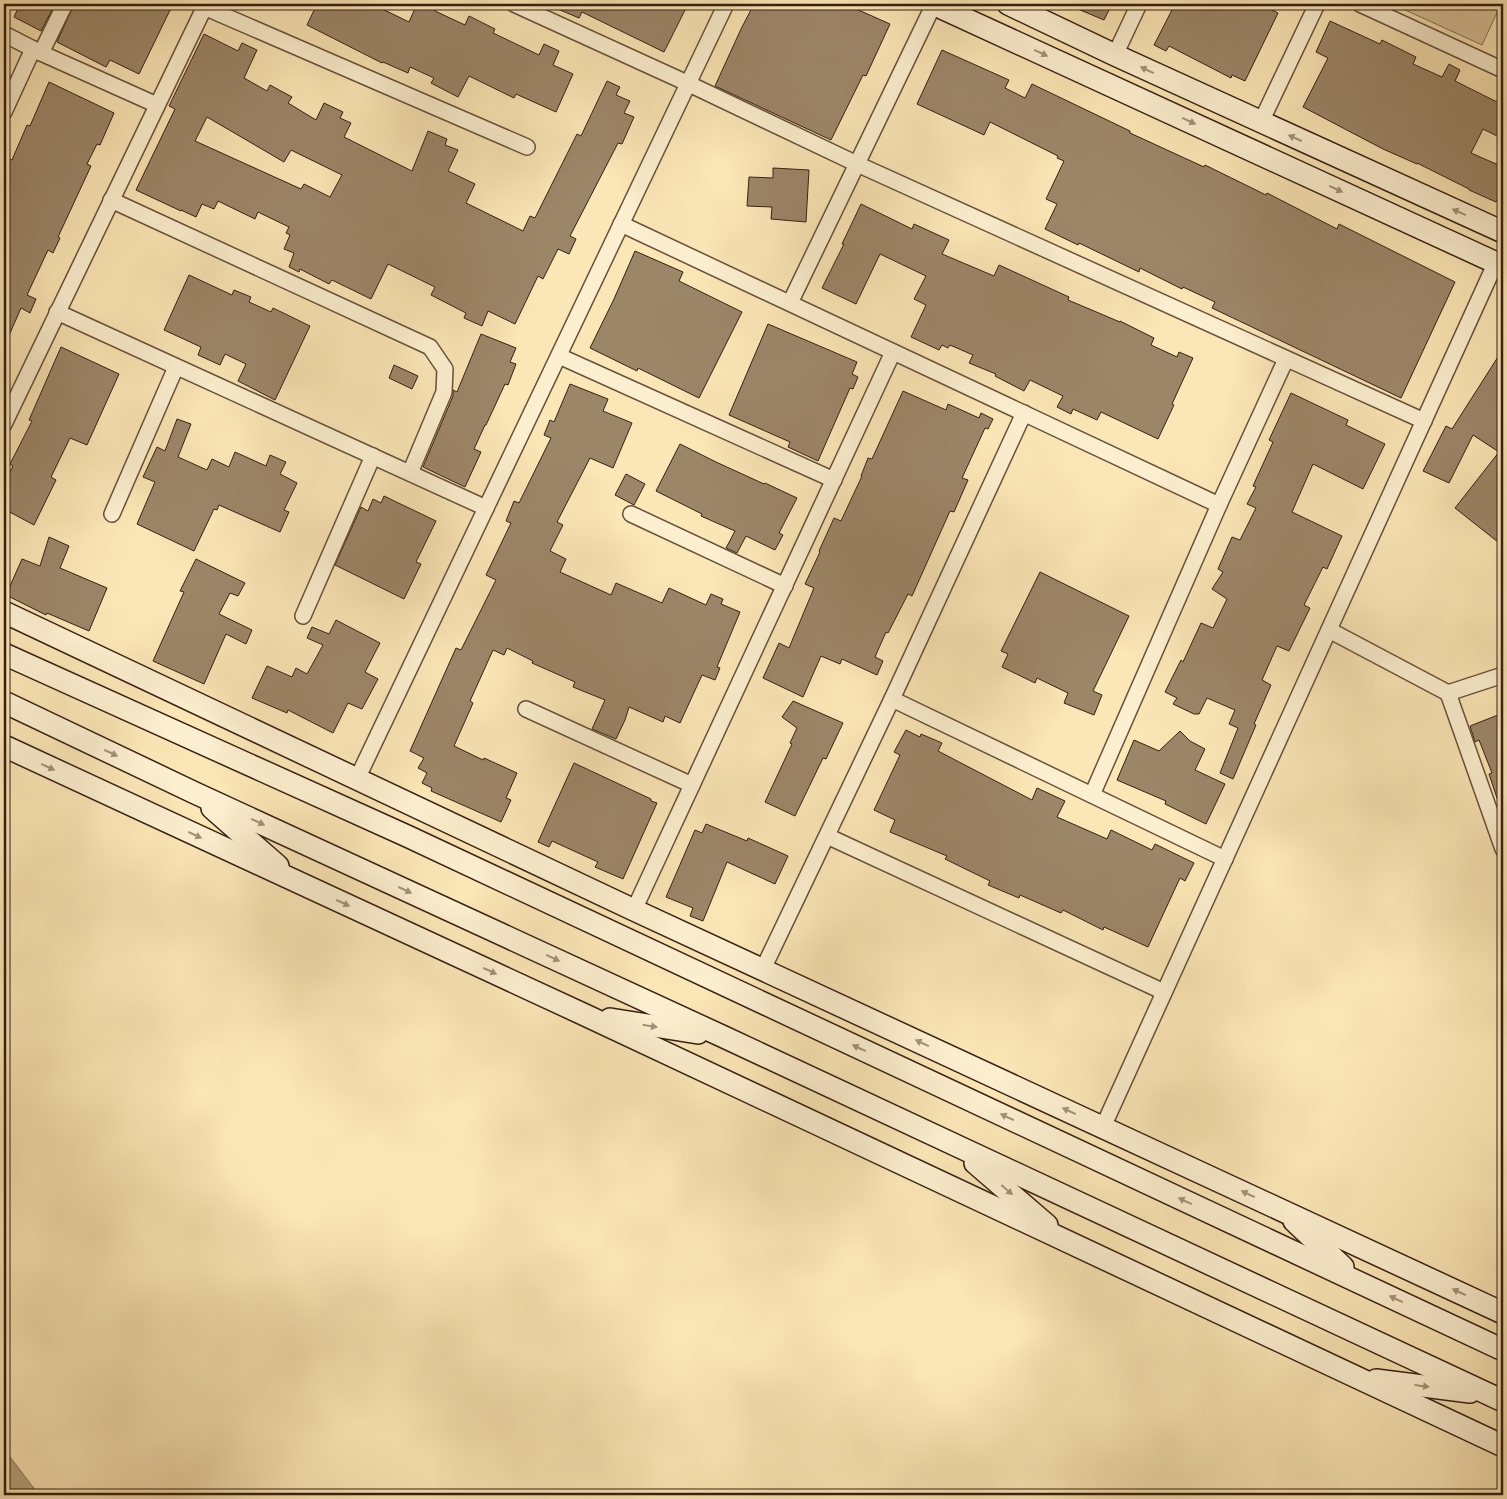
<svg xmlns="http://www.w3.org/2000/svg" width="1507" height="1499" font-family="'IM FELL Double Pica',serif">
  <rect width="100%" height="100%" fill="#fbe6b5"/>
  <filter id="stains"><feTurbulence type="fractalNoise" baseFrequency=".004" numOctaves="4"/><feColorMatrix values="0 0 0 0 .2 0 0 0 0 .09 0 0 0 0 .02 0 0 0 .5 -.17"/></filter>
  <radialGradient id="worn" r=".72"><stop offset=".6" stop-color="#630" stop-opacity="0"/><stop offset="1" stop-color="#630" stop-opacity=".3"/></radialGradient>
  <path fill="#d9c49a" stroke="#877257" d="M1392,4H1501L1482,45Z"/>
  <path fill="#b8a27e" stroke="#846e54" d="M4,1449L39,1495H4Z"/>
  <g fill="#9c8668" stroke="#351f14" fill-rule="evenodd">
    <path d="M20,4H55L41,31L14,17Z"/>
    <path d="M74,4H173L139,74L110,60L106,67L57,42Z"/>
    <path d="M317,4H355L367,10L370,4H372L409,22L417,4H438L435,11L465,25L469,16L495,29L493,33L539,55L544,44L559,51L553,65L573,74L556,112L516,94L514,98L469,76L458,97L431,83L434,78L410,67L408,73L383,62L382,63L307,25Z"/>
    <path d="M546,4H688L664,52L582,12L579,18Z"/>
    <path d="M754,4H845L890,24L866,76L863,75L831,140L715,86L741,29Z"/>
    <path d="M1066,4H1112L1104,20Z"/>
    <path d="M1175,4H1260L1278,13L1245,81L1232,75L1231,78L1169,46L1166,51L1154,45Z"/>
    <path d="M1330,21L1380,44L1382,40L1416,57L1413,64L1442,77L1449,64L1460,70L1455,81L1503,105V139L1483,129L1471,153L1503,167V187L1496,202L1469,190V189L1417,163V164L1383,149L1303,107L1328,58L1316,52Z"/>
    <path d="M204,34L238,51L242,43L257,50L244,78L267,91L270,85L292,97L288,103L316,120L324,103L343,112L340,118L351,123L344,137L412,171L428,131L447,139L445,145L458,150L448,171L475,184L466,203L523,231L530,216L535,218L577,134L581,136L607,81L620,87L616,95L630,101L624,113L634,117L622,144L618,143L570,236L576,239L569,254L558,249L543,279L538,276L515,324L488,311L482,326L464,318L466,313L431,295L435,287L388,264L371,299L332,280L329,284L300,269L299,272L289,267L294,253L284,249L290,235L286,233L289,227L258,212L255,219L218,201L214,209L202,204L196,217L181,210V211L136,190L175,109L169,106ZM207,117L284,162L291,150L342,175L330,197L304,184L301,189L195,141Z"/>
    <path d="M942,50L1009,80L1005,88L1025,98L1032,84L1130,131V133L1204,167L1205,165L1266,195L1267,193L1337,229L1339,224L1455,282L1401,398L1212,308L1215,302L1183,287L1182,289L1140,268L1139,272L1079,243L1078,245L1045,229L1057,204L1046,199L1064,161L1057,158L1058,156L990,122L984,135L917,104Z"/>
    <path d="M49,82L114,113L100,145L97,144L87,164L91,166L58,237L60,238L53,253L48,250L27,295L36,299L30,313L21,308L4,347V169L8,159L12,160L27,125L30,126Z"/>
    <path d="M773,168L809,170L806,222L771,219L772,207L747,206L749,177L773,178Z"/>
    <path d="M861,204L912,229L914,224L949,240L942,254L994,276L999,265L1069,297L1068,300L1120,322V321L1154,338L1151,345L1177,357L1179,352L1193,358L1172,404L1174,405L1158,439L1101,412L1097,420L1073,409L1071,414L1057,407L1063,396L1030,380L1024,391L995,376L996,374L969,363L973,355L950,345L948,348L942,345L939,350L911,337L926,305L914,299L926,276L880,254L856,304L822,288L844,244H842Z"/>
    <path d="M635,251L683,272L679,281L742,312L699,398L638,368L637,371L590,348L614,299Z"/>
    <path d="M189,275L232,295L234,290L251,297L249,302L271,312L273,308L310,326L275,400L238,381L246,364L225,354L220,365L198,355L201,347L164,330Z"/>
    <path d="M768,324L857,362L852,374L858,377L853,389L850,388L818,461L788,447L790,442L729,415Z"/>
    <path d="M481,334L516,348L510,362L516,364L508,385L505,384L486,425H485L474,449L481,452L465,487L423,467L453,396V390L457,392Z"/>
    <path d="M61,347L119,374L87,445L70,438L51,477L56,480L34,525L4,509V484L13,466L10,464L32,421L29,420Z"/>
    <path d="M1503,349V534L1498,542L1455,508L1499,452L1473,435L1449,483L1423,471L1446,426L1452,429Z"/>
    <path d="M394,365L418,376L412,389L389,378Z"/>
    <path d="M570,384L608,399L603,411L632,423L613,468L590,458L557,522L563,525L550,551L566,559L560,572L611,595L616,583L662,603L669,588L706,605L711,594L723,599L721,604L740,612L717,667L720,668L715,680L702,675L680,723L665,716L663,722L629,707L625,720L616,739L592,729L605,700L573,687L575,682L532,663L533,661L507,648L504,655L493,650L470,701L473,703L454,746L483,760L484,758L517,773L506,798L511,800L501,822L431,791L432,788L422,783L427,773L418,768L424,758L410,751L456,648L461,650L496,580L486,575L511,523L506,521L514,501L519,503L551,438L544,435L550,420L554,422Z"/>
    <path d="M903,391L946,410L948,404L979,418L981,413L993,419L988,429L985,428L962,478L968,480L954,512L950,511L912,596L908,594L888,633L886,632L875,657L883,661L877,675L842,659L840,664L821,656L803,697L763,678L779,643L789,648L814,588L805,584L820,552L819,551L834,518L841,521L862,476H861L868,458L872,459Z"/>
    <path d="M1291,393L1348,420L1346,425L1385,444L1363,489L1313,464L1292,512L1342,536L1327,569L1323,567L1304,605L1310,608L1289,651L1277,646L1262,680L1271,685L1254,724L1256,725L1233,779L1220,773L1238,728L1229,724L1235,710L1207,698L1199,714H1194L1173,704L1177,698L1165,692L1181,660L1183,662L1201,623L1213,628L1227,599L1212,589L1223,572L1218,569L1232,537L1240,540L1256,508L1247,504L1256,487L1253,486L1273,442L1269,440Z"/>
    <path d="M177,419L191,424L178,457L207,470L212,459L229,467L235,452L266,466L270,455L286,462L280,474L297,483L284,510L289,512L280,532L219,505L217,510L214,509L194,551L137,524L155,482L143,477L157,447L165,451Z"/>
    <path d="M680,444L716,462L764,484L765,483L797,498L779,533L783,535L775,550L746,536L737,553L726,548L735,531L701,516L702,514L656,491Z"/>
    <path d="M626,474L645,484L634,505L615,495Z"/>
    <path d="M384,496L436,521L416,562L421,564L404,599L335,565L361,507L368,511L373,499L381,503Z"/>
    <path d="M49,537L69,546L60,568L107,588L89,631L47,613L46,615L6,595L22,559L40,566Z"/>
    <path d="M196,559L245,583L238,596L230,593L219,614L252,630L246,644L226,634L204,684L153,661L184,592L180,591Z"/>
    <path d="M1040,572L1129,616L1093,691L1102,695L1094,715L1064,703L1068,693L1037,678L1035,683L1002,667L1008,654L1001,651Z"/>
    <path d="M336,620L380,643L365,672L378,679L362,709L348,703L333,733L288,710L287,713L252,698L267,666L292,677L296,668L307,674L323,645L307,638L312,627L329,634Z"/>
    <path d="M793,701L843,723L826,759L823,758L795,816L765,802L792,744L790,743L797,728L782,717Z"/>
    <path d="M1503,713V809L1501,810L1489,774L1492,773L1479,740L1475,742L1470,726Z"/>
    <path d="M906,730L920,737L921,734L942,743L938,751L1032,800L1037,788L1065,801L1057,817L1107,839L1111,830L1152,850L1155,844L1194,863L1185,881L1180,878L1148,947L1104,927L1103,930L1063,910L1061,913L1020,895L1019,898L988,885L990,881L945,859L947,856L890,832L895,820L874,810L900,755L894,752Z"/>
    <path d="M1180,731L1190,741L1205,749L1195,770L1225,784L1206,824L1165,804L1166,801L1117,780L1134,740L1159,751Z"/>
    <path d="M574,763L651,799V801L657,803L623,879L595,867L598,862L552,841L549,847L538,842Z"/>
    <path d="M706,824L747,841L748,838L788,856L775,884L727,862L703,921L690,916L693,908L666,897L695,830L702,833Z"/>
  </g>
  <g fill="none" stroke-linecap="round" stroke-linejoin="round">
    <defs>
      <g id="street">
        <path d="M514,4L687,83L857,164L1424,421"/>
        <path d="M1360,4L1503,70"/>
        <path d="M204,7L527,147"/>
        <path d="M4,34L41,53L157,105"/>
        <path d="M41,53L65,4"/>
        <path d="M1115,55L1139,4"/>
        <path d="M4,112L33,49"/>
        <path d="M1261,122L1317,4"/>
        <path d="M111,200L430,347L445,369L444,392L410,473"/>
        <path d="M621,224L1219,505"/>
        <path d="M790,303L934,4"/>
        <path d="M57,312L486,508"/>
        <path d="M559,356L834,480"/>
        <path d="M4,424L206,4"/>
        <path d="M112,514L176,367"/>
        <path d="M631,514L785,586"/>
        <path d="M303,616L373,456"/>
        <path d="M1329,630L1448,693L1503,675"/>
        <path d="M1448,693L1503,849"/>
        <path d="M892,699L1225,859"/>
        <path d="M526,709L692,785"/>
        <path d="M357,779L726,4"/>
        <path d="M1092,795L1219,505L1286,359"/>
        <path d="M827,836L1164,992"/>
        <path d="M634,910L893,352"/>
        <path d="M763,969L892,699L1024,413"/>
        <path d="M1103,1127L1496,262"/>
      </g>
      <g id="secondary">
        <path d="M933,4L1503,266"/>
        <path d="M1008,4L1115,55L1503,232"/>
        <path d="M4,612L634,910L1503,1313"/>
        <path d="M4,654L407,836L1503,1350"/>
        <path d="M4,702L195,793L724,1037L1503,1401"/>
        <path d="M4,746L585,1015L1503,1446"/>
        <path d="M212,808L278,866"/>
        <path d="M610,1019L698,1033"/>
        <path d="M975,1163L1047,1225"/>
        <path d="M1294,1221L1343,1267"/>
        <path d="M1376,1380L1470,1392"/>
      </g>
    </defs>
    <use href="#street" stroke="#66513c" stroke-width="18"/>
    <use href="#secondary" stroke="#351f14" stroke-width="24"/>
    <use href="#street" stroke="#fcefcf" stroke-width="15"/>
    <use href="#secondary" stroke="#fcefcf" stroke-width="21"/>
  </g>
  <defs><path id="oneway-solid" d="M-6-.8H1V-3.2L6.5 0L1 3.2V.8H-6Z" transform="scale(1.25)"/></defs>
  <g fill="#a2917b">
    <use href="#oneway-solid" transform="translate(1041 53) rotate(25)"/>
    <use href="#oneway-solid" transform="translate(1147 70) rotate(-155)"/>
    <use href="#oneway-solid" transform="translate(1189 121) rotate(25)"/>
    <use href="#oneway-solid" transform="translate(1295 138) rotate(-156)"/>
    <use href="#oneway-solid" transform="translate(1336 189) rotate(25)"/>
    <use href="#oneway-solid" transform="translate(1459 212) rotate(-156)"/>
    <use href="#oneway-solid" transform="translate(111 753) rotate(25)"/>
    <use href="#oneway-solid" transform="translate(48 767) rotate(25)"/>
    <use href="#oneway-solid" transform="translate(258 822) rotate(25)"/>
    <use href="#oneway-solid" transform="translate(195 835) rotate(25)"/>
    <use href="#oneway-solid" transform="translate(405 890) rotate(25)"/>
    <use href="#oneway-solid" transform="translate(343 903) rotate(25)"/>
    <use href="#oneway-solid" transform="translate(553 958) rotate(25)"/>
    <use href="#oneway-solid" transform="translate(490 971) rotate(25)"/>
    <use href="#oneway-solid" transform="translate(650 1026) rotate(9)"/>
    <use href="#oneway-solid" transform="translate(922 1043) rotate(-155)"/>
    <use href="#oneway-solid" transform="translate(859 1048) rotate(-155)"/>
    <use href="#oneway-solid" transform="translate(1069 1111) rotate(-155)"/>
    <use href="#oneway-solid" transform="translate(1007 1117) rotate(-155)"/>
    <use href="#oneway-solid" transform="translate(1007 1190) rotate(41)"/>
    <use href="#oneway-solid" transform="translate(1248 1194) rotate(-155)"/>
    <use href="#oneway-solid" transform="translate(1185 1201) rotate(-155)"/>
    <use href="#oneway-solid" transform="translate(1459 1292) rotate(-155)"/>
    <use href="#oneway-solid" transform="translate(1396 1299) rotate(-155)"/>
    <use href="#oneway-solid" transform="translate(1422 1386) rotate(7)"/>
  </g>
  <rect width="1507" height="1499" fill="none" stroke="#fbe6b5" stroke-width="20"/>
  <rect x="5" y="5" width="1497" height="1489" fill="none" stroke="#351f14" stroke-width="2.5"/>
  <rect x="10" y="10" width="1487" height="1479" fill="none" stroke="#351f14"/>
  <rect width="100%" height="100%" filter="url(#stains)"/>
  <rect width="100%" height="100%" fill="url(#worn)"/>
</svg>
